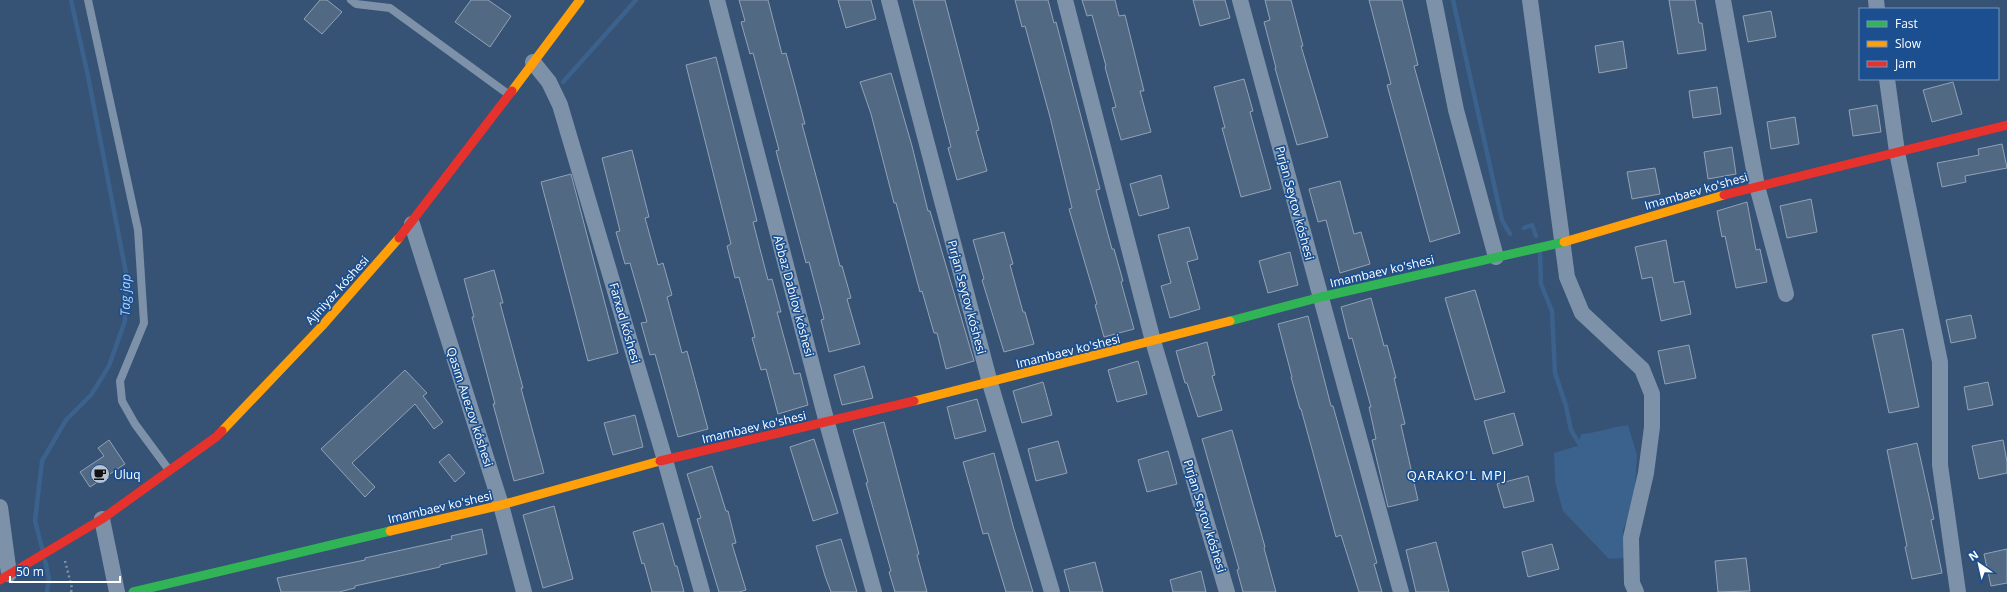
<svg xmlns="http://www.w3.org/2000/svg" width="2007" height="592" font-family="'Open Sans',sans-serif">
  <rect width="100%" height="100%" fill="#365274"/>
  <path fill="#3b618d" d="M1628,425L1637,455L1634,504L1623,530L1624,558L1609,559L1563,511L1555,482L1554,453L1580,445L1579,442L1581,434C1597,433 1611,427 1628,425Z"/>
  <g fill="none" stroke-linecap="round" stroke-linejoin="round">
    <g stroke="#3b618d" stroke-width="4.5">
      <path d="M1453,0L1502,220L1510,234"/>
      <path d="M563,82L636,0"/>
      <path d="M1524,228L1532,225L1536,236"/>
      <path d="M1540,254L1541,284L1552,311L1555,373L1566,406L1571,430L1580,445"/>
      <path d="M42,548L35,521L42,461L66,420L91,395L109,366L125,321L126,273L88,76L71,0"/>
      <path d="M45,561L49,578L47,592"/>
    </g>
  </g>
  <g fill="#526984" stroke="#92a2b6">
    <path d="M320,0H327L342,12L322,34L304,19Z"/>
    <path d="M471,0H488L511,16L490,47L455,22Z"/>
    <path d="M739,0H768L782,54L786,53L795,86L805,124H802L827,217L840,266H842L851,298L847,299L860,344L829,352L821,320L824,319L809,262L806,263L776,151L779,150L753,53L750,54L741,22L745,21Z"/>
    <path d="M838,0H871L876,19L846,28Z"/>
    <path d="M913,0H945L979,130L976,131L987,171L957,180L948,148L951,147Z"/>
    <path d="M1015,0H1048L1054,23L1056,22L1100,189L1096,190L1112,249H1114L1123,281L1121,282L1134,329L1104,337L1095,305L1097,304L1069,209L1072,208L1050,117L1025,26L1022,27Z"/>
    <path d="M1082,0H1115L1119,16L1125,15L1144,91H1140L1151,132L1121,140L1112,108L1116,107L1105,67L1106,66L1092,15L1087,16Z"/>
    <path d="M1193,0H1225L1230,18L1200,26Z"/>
    <path d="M1265,0H1291L1303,46H1301L1328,137L1297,145L1275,68H1276L1264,22L1270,20Z"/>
    <path d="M1369,0H1402L1418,65L1414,66L1460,233L1430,242L1387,85L1391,84Z"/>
    <path d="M1669,0H1695L1699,23H1702L1706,50L1678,54Z"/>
    <path d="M1771,11L1776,37L1748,42L1743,16Z"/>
    <path d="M1623,41L1627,68L1599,73L1595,46Z"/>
    <path d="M716,57L757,221L753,222L768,280L772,279L781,312H777L794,374L800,373L808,405L778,414L766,369L761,370L752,338L755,337L739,277L735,278L727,246L731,244L686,65Z"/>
    <path d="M891,73L912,146L928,211H930L974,361L946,369L937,333H934L922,291L920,292L896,203H894L871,114L860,82Z"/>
    <path d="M1244,79L1253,111L1250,112L1271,189L1241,197L1222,128H1225L1214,87Z"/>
    <path d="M1953,82L1962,114L1932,122L1923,90Z"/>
    <path d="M1717,87L1721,114L1693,118L1689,91Z"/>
    <path d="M1877,105L1881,132L1853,136L1849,110Z"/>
    <path d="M1795,117L1799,144L1771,149L1767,122Z"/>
    <path d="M2002,144L2007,168L1965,176L1966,182L1942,187L1937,163L1979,155L1978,149Z"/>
    <path d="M1732,147L1736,174L1708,179L1704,152Z"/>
    <path d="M632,150L649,217L645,218L658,265L663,263L672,295L667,297L682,353L687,351L708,429L678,437L655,354L650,355L641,323L647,322L630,263L625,264L616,232L620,231L602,158Z"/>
    <path d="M1655,168L1660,194L1632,199L1627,172Z"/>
    <path d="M571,174L618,353L588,361L541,182Z"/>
    <path d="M1161,175L1169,208L1139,216L1130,184Z"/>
    <path d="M1340,181L1354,234L1361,232L1370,264L1340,273L1326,220L1318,222L1309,189Z"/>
    <path d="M1811,199L1817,232L1787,238L1780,206Z"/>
    <path d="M1747,202L1756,250L1760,249L1767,282L1736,288L1725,236L1722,237L1717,211Z"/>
    <path d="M1189,227L1198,259L1187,262L1200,309L1170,318L1161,286L1171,283L1158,235Z"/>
    <path d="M1004,232L1013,264L1010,265L1023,312H1025L1034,344L1004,352L982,280L984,279L973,240Z"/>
    <path d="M1666,240L1674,283L1684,281L1691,314L1661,321L1652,277L1642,279L1635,247Z"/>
    <path d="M1290,252L1298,285L1268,293L1259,261Z"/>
    <path d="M494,270L503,303H500L523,388H521L544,473L514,481L493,404H495L472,317H474L464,279Z"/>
    <path d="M1475,290L1505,392L1475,400L1445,298Z"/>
    <path d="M1371,298L1384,346L1387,345L1396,378H1394L1405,424L1401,425L1418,500L1388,507L1372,440L1376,439L1369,407H1371L1352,338L1349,339L1341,307Z"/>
    <path d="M1971,315L1976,338L1951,343L1946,320Z"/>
    <path d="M1308,316L1331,406H1333L1377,563L1374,564L1382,592H1359L1341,535L1336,537L1301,409H1300L1291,377H1292L1278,324Z"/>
    <path d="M1903,329L1919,407L1889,413L1872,335Z"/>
    <path d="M1207,342L1215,375L1212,376L1222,410L1198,417L1187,383H1185L1176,351Z"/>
    <path d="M1689,345L1696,378L1665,384L1658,351Z"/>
    <path d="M1138,361L1147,394L1117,402L1108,370Z"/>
    <path d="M864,366L873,398L842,405L834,375Z"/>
    <path d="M405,370L427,393L423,396L443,422L434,429L415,404L352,463L375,487L365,497L321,449Z"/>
    <path d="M1043,382L1052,415L1022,423L1013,391Z"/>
    <path d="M1988,382L1993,405L1968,410L1964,387Z"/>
    <path d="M977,399L986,431L955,439L947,407Z"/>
    <path d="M1514,413L1523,445L1493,454L1484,421Z"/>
    <path d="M635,415L643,447L613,455L604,423Z"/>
    <path d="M884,422L919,554L917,555L927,592H895L889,572L891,571L866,483L868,482L853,430Z"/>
    <path d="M1232,430L1265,547L1264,548L1276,592H1243L1237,570L1239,569L1202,439Z"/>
    <path d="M814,439L838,513L813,521L790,447Z"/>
    <path d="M109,440L125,464L90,487L80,472L104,456L98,448Z"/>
    <path d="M2003,440L2007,462V473L1979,479L1972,446Z"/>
    <path d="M1058,441L1067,473L1036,481L1028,449Z"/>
    <path d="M1917,443L1934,519L1931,520L1942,573L1912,579L1905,547L1907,546L1887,450Z"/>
    <path d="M1168,451L1177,484L1147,492L1138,460Z"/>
    <path d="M994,453L1013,526L1033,592H1006L988,533L983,534L963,462Z"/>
    <path d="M449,454L465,473L455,482L439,462Z"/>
    <path d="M712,466L726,511H728L736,543L732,544L746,590L739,592H719L697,519L701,518L687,474Z"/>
    <path d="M1528,476L1534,501L1504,508L1497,484Z"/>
    <path d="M554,506L573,579L543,588L523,515Z"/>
    <path d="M663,523L675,566H677L684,592H652L644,563L642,564L633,532Z"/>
    <path d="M482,529L487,554L440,565V567L355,586V588L339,592H281L277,578L365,560V558L452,539L451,536Z"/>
    <path d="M841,539L857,592H831L825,576L816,546Z"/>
    <path d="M1436,542L1449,592H1416L1406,550Z"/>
    <path d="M1552,544L1559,569L1528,577L1522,552Z"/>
    <path d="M2007,549V583L1991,586L1984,554Z"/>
    <path d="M1746,558L1750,591L1718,592L1715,561Z"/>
    <path d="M1095,562L1103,592H1070L1064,570Z"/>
    <path d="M1201,571L1206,592H1173L1170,580Z"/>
  </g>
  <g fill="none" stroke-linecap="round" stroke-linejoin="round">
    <path stroke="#7d92a8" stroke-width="2.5" stroke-dasharray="2 3" stroke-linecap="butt" d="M65,561L72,588L71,592"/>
    <g stroke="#7d92a8" stroke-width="8">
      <path d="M88,0L138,230L144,323L120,381L122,401L135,424L169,470"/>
      <path d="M351,0L356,4L390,8L508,94"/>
    </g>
    <g stroke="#7d92a8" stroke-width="16">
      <path d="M717,0L827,423L874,592"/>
      <path d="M889,0L990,383L1052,592"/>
      <path d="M1065,0L1153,341L1227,592"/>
      <path d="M1240,0L1401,592"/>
      <path d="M1434,0L1456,110L1496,257"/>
      <path d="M1530,0L1567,277L1582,313L1642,369L1652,394V427L1646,473L1631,538L1632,583L1636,592"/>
      <path d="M1723,0L1757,186L1786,294"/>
      <path d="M1876,0L1877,9"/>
      <path d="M533,62L549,82L560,105L665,460L702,592"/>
      <path d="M1887,79L1897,152L1940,362V465L1958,592"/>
      <path d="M412,224L501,505L524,592"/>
      <path d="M0,507L9,574"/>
      <path d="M102,519L117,592"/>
    </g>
    <g stroke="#30b455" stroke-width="9">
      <path d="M1230,321L1321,297L1564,242"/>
      <path d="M133,592L390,531"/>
    </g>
    <g stroke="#ff9f0a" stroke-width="9">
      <path d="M512,91L580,0"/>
      <path d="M1564,242L1724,195"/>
      <path d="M914,401L1230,321"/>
      <path d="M222,431L322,326L399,238"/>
      <path d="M390,531L501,505L660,461"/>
    </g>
    <g stroke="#e5322d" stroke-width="9">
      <path d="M1724,195L2007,125"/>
      <path d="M399,238L512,91"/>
      <path d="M660,461L914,401"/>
      <path d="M0,580L102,519L216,437L222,431"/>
    </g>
  </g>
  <defs>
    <symbol id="cafe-disc" viewBox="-11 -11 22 22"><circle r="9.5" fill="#b9c2ce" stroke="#1b4f8f"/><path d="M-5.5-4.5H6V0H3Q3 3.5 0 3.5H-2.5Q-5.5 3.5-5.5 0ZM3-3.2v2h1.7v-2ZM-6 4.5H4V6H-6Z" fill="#111"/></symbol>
  </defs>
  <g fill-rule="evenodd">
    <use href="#cafe-disc" x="89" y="463" width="22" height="22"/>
  </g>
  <g text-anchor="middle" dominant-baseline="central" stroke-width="3.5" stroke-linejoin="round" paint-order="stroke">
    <g font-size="12" fill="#fff" stroke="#1b4f8f">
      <text transform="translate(1696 191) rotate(-16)">Imambaev ko'shesi</text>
      <text transform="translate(1295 203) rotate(75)">Pırjan Seytov kóshesi</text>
      <text transform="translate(1382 271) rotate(-13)">Imambaev ko'shesi</text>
      <text transform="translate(337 290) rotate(-48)">Ajiniyaz kóshesi</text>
      <text transform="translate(794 296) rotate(75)">Abbaz Dabılov kóshesi</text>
      <text transform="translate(967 297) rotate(75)">Pırjan Seytov kóshesi</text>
      <text transform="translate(625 323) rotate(74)">Farxad kóshesi</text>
      <text transform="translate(1068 351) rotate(-14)">Imambaev ko'shesi</text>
      <text transform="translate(470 407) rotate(72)">Qasım Auezov kóshesi</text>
      <text transform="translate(754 427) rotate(-13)">Imambaev ko'shesi</text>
      <text transform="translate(440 507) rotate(-13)">Imambaev ko'shesi</text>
      <text transform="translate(1205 516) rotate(73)">Pırjan Seytov kóshesi</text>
    </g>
    <g font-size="12" fill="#fff" stroke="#1b4f8f" text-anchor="start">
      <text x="114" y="474">Uluq</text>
    </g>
    <g font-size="13" font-style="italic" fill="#b5d3f5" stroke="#1b4f8f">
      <text transform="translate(125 295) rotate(-89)">Tag jap</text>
    </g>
    <g font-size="13" letter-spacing="1" fill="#fff" stroke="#1b4f8f">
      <text x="1457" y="475">QARAKO'L MPJ</text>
    </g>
  </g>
  <rect x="1859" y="8" width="140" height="72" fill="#1b4f8f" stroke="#7695bc"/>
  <rect x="1867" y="21" width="20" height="6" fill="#30b455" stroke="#7695bc"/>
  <text x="1895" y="28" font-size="12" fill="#ffffff">Fast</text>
  <rect x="1867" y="41" width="20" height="6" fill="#ff9f0a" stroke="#7695bc"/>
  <text x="1895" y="48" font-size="12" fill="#ffffff">Slow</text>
  <rect x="1867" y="61" width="20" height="6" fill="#e5322d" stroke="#7695bc"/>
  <text x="1895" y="68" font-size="12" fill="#ffffff">Jam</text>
  <g transform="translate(1979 564) rotate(326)" stroke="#1b4f8f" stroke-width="3" paint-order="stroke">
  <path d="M0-3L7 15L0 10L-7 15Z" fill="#ffffff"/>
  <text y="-6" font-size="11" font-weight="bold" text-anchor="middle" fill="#ffffff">N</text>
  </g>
  <path d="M10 576v6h110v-6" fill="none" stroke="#ffffff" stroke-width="2"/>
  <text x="16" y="576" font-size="12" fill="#ffffff" stroke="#1b4f8f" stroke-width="3" paint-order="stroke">50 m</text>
</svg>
